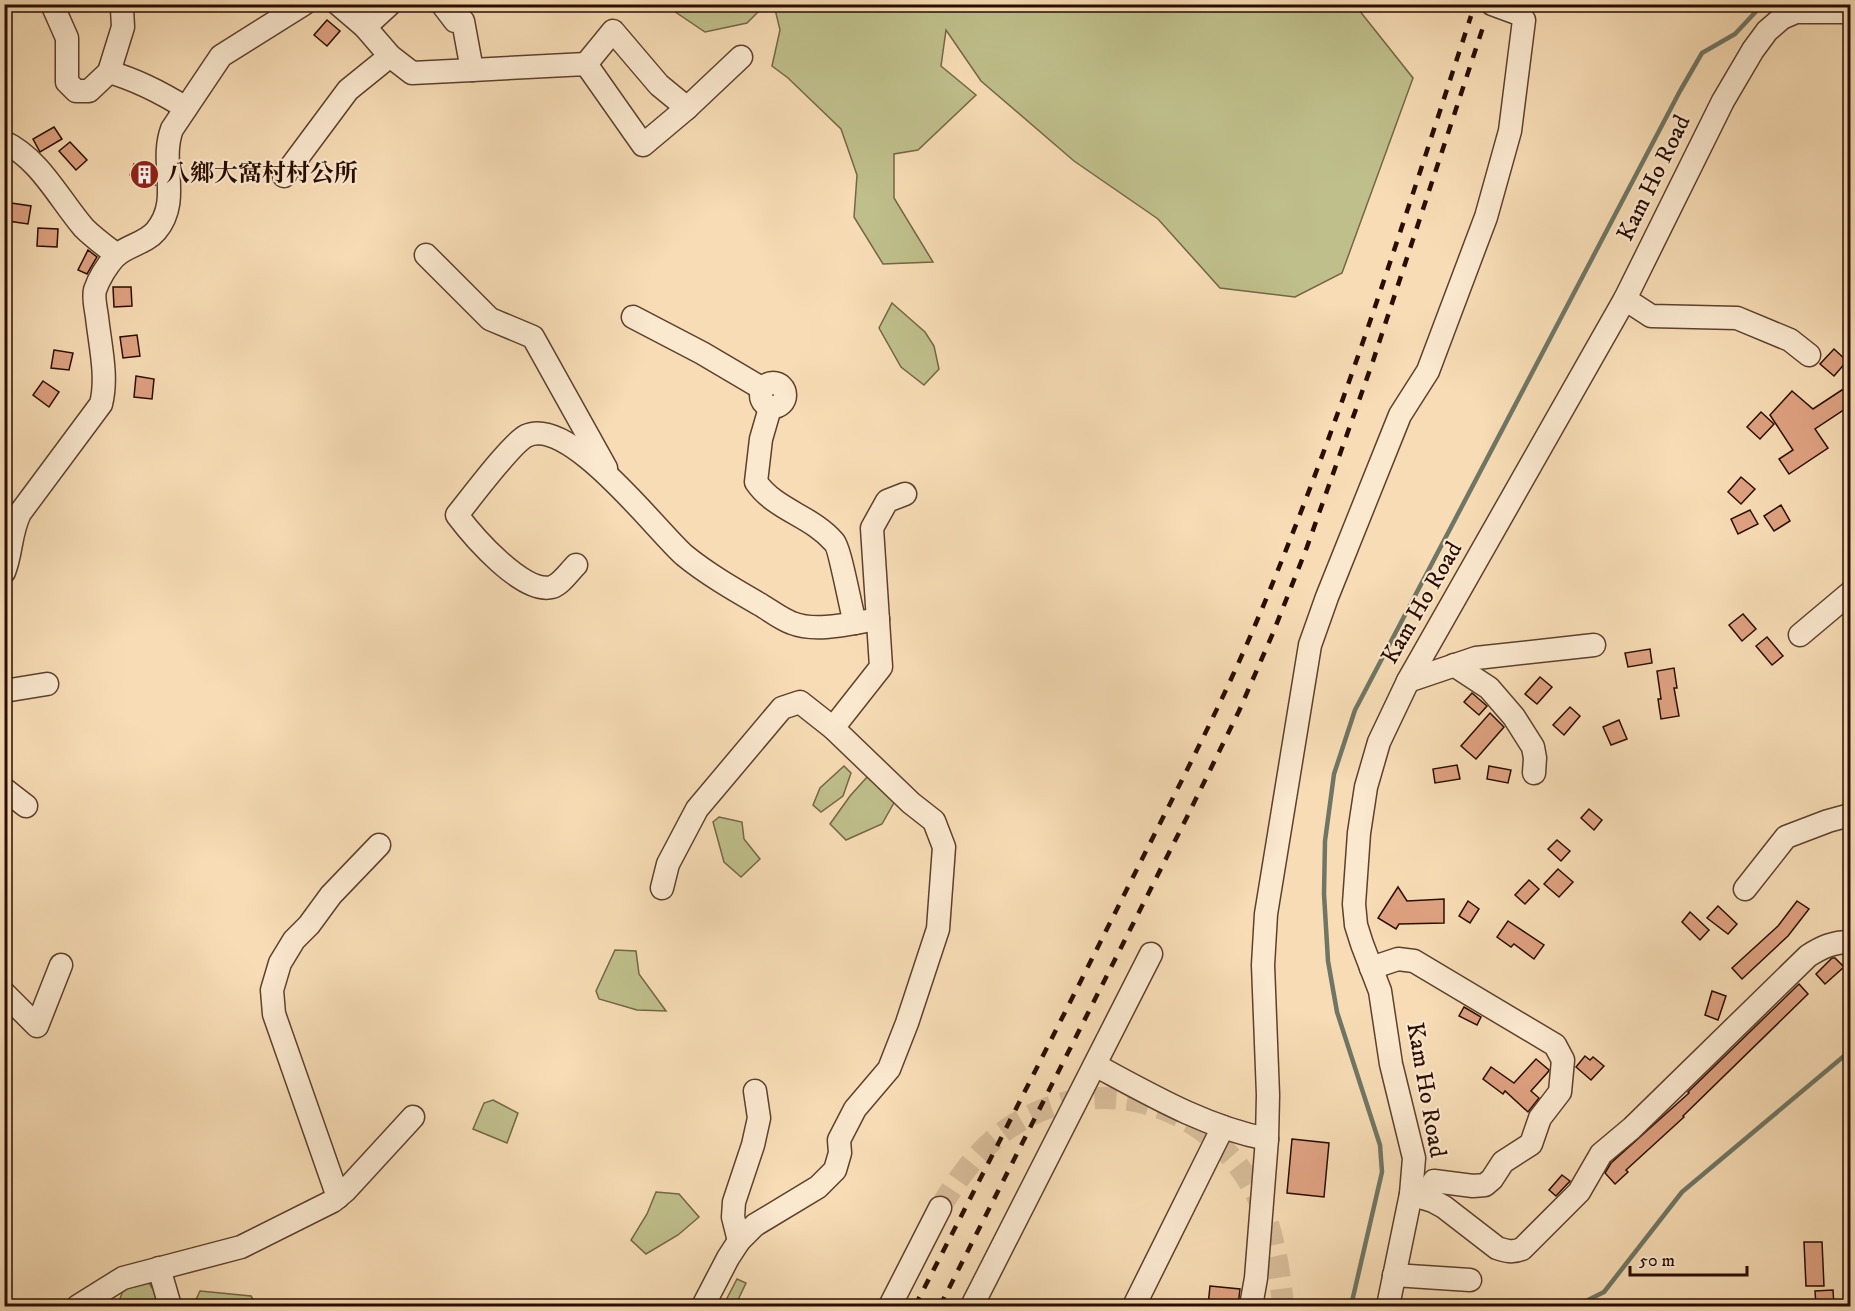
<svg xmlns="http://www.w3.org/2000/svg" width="1855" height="1311" font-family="'IM FELL DW Pica','Noto Serif TC',serif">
  <rect width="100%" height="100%" fill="#f7dcb5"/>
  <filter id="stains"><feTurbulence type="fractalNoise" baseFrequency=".00333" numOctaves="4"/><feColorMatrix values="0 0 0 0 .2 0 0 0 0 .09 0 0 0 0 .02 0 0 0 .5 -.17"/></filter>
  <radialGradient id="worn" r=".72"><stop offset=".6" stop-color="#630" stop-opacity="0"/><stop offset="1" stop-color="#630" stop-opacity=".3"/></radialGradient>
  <g fill="#bfbf8b" stroke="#746646" stroke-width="1.5">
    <path d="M665,5H765L747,23L705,32Z"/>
    <path d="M1355,5L1413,78L1342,273L1295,297L1220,288L1158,219L1074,161L981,81L946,30L941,66L976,95L918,150L894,154V198L933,262L883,264L854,217L857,175L841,129L788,78L772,66L780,30L774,5Z"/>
    <path d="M892,303L925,332L934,346L939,369L924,385L901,367L879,328Z"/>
    <path d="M844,766L851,773L843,796L821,812L813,805L820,788Z"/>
    <path d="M867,777L895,801L882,824L846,840L830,824L850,796Z"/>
    <path d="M719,817L742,822L744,839L760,859L741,877L724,862L713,822Z"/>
    <path d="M615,950L636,951L639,974L666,1011L637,1010L599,999L596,991Z"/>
    <path d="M493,1100L518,1113L507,1143L473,1129L484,1103Z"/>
    <path d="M656,1192L679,1194L699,1217L678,1235L646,1254L631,1240L647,1214Z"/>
    <path d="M737,1279L746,1283L735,1306H723Z"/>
    <path d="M148,1281L163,1306H117L124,1288Z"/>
    <path d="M200,1291L251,1296L257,1306H193Z"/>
  </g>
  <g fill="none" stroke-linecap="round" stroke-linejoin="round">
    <g stroke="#707665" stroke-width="4.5">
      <path d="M1351,1306L1382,1172L1380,1145L1337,1012L1328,961L1324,894L1325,841L1334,774L1355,710L1680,91L1702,53L1735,34L1763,4"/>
      <path d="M1576,1306L1604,1292L1682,1192L1850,1051"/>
    </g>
  </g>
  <g fill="#dfa282" stroke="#2a0d00" stroke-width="1.5">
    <path d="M327,20L340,31L327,46L314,35Z"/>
    <path d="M54,127L62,139L40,152L33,139Z"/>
    <path d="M70,142L87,160L76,170L59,151Z"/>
    <path d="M134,164L155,172V185L130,175Z"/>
    <path d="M11,203L31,206L28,224L8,221Z"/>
    <path d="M38,228L58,229L57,247L37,246Z"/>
    <path d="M88,250L97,257L87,274L78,270Z"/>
    <path d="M113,287H131L132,306L114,307Z"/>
    <path d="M137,335L140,356L123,358L120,337Z"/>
    <path d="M1834,349L1847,361L1834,376L1820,364Z"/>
    <path d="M54,350L73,353L69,370L51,368Z"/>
    <path d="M136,376L154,379L152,399L134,397Z"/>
    <path d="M43,381L59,392L49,407L33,395Z"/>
    <path d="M1851,384V405L1815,429L1828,448L1789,474L1779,459L1793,450L1770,415L1792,391L1813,409Z"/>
    <path d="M1761,412L1774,424L1760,439L1747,427Z"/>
    <path d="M1741,477L1755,489L1741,504L1728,492Z"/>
    <path d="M1781,505L1790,521L1774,531L1764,516Z"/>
    <path d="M1750,510L1758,524L1738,534L1731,519Z"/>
    <path d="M1743,614L1756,629L1742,641L1729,625Z"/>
    <path d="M1767,637L1783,656L1772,665L1756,646Z"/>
    <path d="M1650,649L1652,663L1628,667L1625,653Z"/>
    <path d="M1674,668L1677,688H1674L1679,716L1661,719L1658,699H1661L1657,671Z"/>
    <path d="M1540,677L1552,687L1537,704L1525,694Z"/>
    <path d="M1472,693L1487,706L1479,715L1464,702Z"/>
    <path d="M1570,707L1580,716L1564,735L1553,725Z"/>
    <path d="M1490,713L1504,727L1476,759L1461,746Z"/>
    <path d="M1619,720L1627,739L1611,745L1603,727Z"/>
    <path d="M1457,765L1460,779L1435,783L1433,769Z"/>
    <path d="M1489,766L1511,770L1508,783L1487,779Z"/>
    <path d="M1589,809L1602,820L1594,830L1581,818Z"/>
    <path d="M1557,840L1570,851L1561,861L1548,849Z"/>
    <path d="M1558,869L1573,882L1559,897L1544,884Z"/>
    <path d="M1529,880L1539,889L1525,904L1515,895Z"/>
    <path d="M1398,887L1407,901L1444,899V923L1399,924L1396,929L1378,918Z"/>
    <path d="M1468,901L1479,909L1470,923L1459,916Z"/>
    <path d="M1797,901L1809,909L1788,936L1742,979L1732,968L1778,926Z"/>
    <path d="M1718,906L1737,924L1728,934L1707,918Z"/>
    <path d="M1690,912L1709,930L1700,940L1682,922Z"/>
    <path d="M1508,921L1544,945L1534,959L1514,944L1511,947L1497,937Z"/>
    <path d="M1832,958H1835L1844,967L1825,984L1816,974Z"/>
    <path d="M1799,984L1808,994L1683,1116L1684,1117L1626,1170L1628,1172L1615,1184L1605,1173L1611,1163L1689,1093L1688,1092Z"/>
    <path d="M1712,991L1726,996L1718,1020L1705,1015Z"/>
    <path d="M1464,1007L1481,1017L1477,1025L1459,1016Z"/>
    <path d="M1585,1056L1590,1060L1593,1057L1604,1066L1591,1080L1576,1067Z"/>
    <path d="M1536,1059L1549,1070L1548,1072L1531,1091L1539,1098L1528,1112L1505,1091L1503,1094L1483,1079L1491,1067L1514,1083Z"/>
    <path d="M1292,1139L1329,1143L1324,1197L1287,1193Z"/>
    <path d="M1562,1175L1570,1181L1556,1196L1549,1190Z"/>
    <path d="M1804,1242H1822L1824,1286H1806Z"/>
    <path d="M1210,1286L1240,1289L1238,1306H1208Z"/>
    <path d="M1833,1290L1834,1306H1816L1815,1291Z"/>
  </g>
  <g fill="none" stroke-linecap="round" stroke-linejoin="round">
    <path stroke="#d8bd9a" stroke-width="22" stroke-dasharray="22 11" stroke-linecap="butt" d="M940,1208C959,1176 982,1144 1015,1124C1102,1069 1212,1105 1257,1196C1273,1229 1280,1270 1283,1306"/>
    <defs>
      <g id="minor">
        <path d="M52,4L67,38V82L76,91H89L109,72L123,27L122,9"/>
        <path d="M338,4L365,27L390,56L412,73L472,70"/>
        <path d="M442,4L455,21H463L472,70L586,64L643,145L687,108L741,57"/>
        <path d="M365,27L390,4"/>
        <path d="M586,64L613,31L659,85L687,108"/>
        <path d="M109,72C137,80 162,93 186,108"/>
        <path d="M4,142C40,159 59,199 84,228C94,238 105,246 117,255"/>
        <path d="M284,176L348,90L390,56"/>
        <path d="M426,255L490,319L533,337L606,468"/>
        <path d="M1625,299L1651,316L1737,318L1790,340L1809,355"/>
        <path d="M633,317L702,353L763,389"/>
        <circle cx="773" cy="395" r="12"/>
        <path d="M770,408L761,439L756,482C775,510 812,516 834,542C840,548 851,610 855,623"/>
        <path d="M576,565C569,572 561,584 552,587C523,595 472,535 457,515C470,499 511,444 526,436C569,415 654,528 684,555C707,574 735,590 761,605C771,611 781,619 792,623C817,633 852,623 878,619"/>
        <path d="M4,572C12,552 10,533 20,513L101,404C108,377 100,345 97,317C96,309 93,298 95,290C97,284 100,278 103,273C107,267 111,260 117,255C129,245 146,243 156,231C182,200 159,164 172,129L221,56L304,4"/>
        <path d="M1800,635L1850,593"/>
        <path d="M1454,665L1489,688L1514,717L1533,747L1535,758L1534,773"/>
        <path d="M1408,681L1476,658L1594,645"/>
        <path d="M4,691L47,684"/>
        <path d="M4,789L26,806"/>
        <path d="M662,888L668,864L697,809L782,708L800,702L833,728"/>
        <path d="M1745,889L1786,837L1828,821L1850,815"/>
        <path d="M1371,968L1398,959L1414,961L1555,1045L1563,1060L1560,1092L1540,1118L1531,1144L1503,1162L1492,1179L1485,1185L1473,1186L1434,1181L1424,1198"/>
        <path d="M4,993L37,1026L61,965"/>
        <path d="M1095,1065C1149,1094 1205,1127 1267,1139"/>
        <path d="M1411,1194L1433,1201L1444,1207L1497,1248C1506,1251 1512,1253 1522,1249L1579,1192L1601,1154L1632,1128L1808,956C1822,947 1833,942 1850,942"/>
        <path d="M338,1197L274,1014L272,990L280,963L294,940L309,925L331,895L379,845"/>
        <path d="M739,1241L733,1217L734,1202L753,1145L759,1118L755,1091"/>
        <path d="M159,1268L170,1306"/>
        <path d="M1394,1275L1470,1280"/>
        <path d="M78,1306L123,1278L241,1247L333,1201L345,1191L413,1117"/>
        <path d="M703,1306L728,1258L739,1241L755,1225L818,1187L835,1170L840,1153L839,1140L855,1109L889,1069L907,1023L938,929L944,847L934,821L911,803L833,728L881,667L872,528L887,501L905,494"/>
        <path d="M890,1306L940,1208"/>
        <path d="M972,1306L1151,954"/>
        <path d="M1134,1306L1223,1127"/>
        <path d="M1251,1306L1256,1278L1267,1139L1268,1095L1263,965L1266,914L1310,645L1327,597L1400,415L1428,371L1486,217L1510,131L1524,20L1519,14L1492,4"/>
        <path d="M1388,1306L1411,1194L1414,1158L1391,1064L1380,991L1362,944L1356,925L1354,904L1359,833L1366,787L1379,742L1408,681L1625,299L1723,101L1753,50L1767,31L1782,18L1796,12H1850"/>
      </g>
    </defs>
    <use href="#minor" stroke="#5d412d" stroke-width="25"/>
    <use href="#minor" stroke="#fae8cf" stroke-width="22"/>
    <g stroke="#2a0d00" stroke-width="4.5" stroke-dasharray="10 10" stroke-linecap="butt">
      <path d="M915,1306C988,1164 1061,1021 1133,877C1175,793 1219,710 1256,623C1340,425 1404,220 1471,16"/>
      <path d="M940,1306L1187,817L1239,711L1273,633L1307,547L1373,361L1485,21"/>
    </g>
  </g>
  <defs>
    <symbol id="building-disc" viewBox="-11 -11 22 22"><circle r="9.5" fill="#8f2418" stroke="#fae8cf"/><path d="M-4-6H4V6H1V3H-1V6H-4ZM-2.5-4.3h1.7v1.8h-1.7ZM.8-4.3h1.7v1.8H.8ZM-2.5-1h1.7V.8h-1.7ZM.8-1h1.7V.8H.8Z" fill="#fff"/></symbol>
  </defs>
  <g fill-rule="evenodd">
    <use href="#building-disc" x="128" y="158" width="33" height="33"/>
  </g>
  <g text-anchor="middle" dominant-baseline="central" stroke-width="4.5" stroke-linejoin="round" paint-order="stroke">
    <g font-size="24" font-weight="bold" fill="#2a0d00" stroke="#fae8cf" text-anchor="start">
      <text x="166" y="174">八鄉大窩村村公所</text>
    </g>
    <g font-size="24" fill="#2a0d00" stroke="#fae8cf">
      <text transform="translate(1654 178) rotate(-64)">Kam Ho Road</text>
      <text transform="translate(1422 603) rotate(-60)">Kam Ho Road</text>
      <text transform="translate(1426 1090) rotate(80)">Kam Ho Road</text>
    </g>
  </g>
  <rect width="1855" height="1311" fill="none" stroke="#f7dcb5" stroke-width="24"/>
  <rect x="6" y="6" width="1843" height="1299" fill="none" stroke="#2a0d00" stroke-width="3"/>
  <rect x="12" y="12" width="1831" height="1287" fill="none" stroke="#2a0d00" stroke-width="1.5"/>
  <path d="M1630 1266v9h117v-9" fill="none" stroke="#2a0d00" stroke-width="3"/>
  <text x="1639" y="1266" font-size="18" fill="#2a0d00" stroke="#fae8cf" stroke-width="4.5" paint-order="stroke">50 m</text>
  <rect width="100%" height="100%" filter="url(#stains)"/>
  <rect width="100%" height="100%" fill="url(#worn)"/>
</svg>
